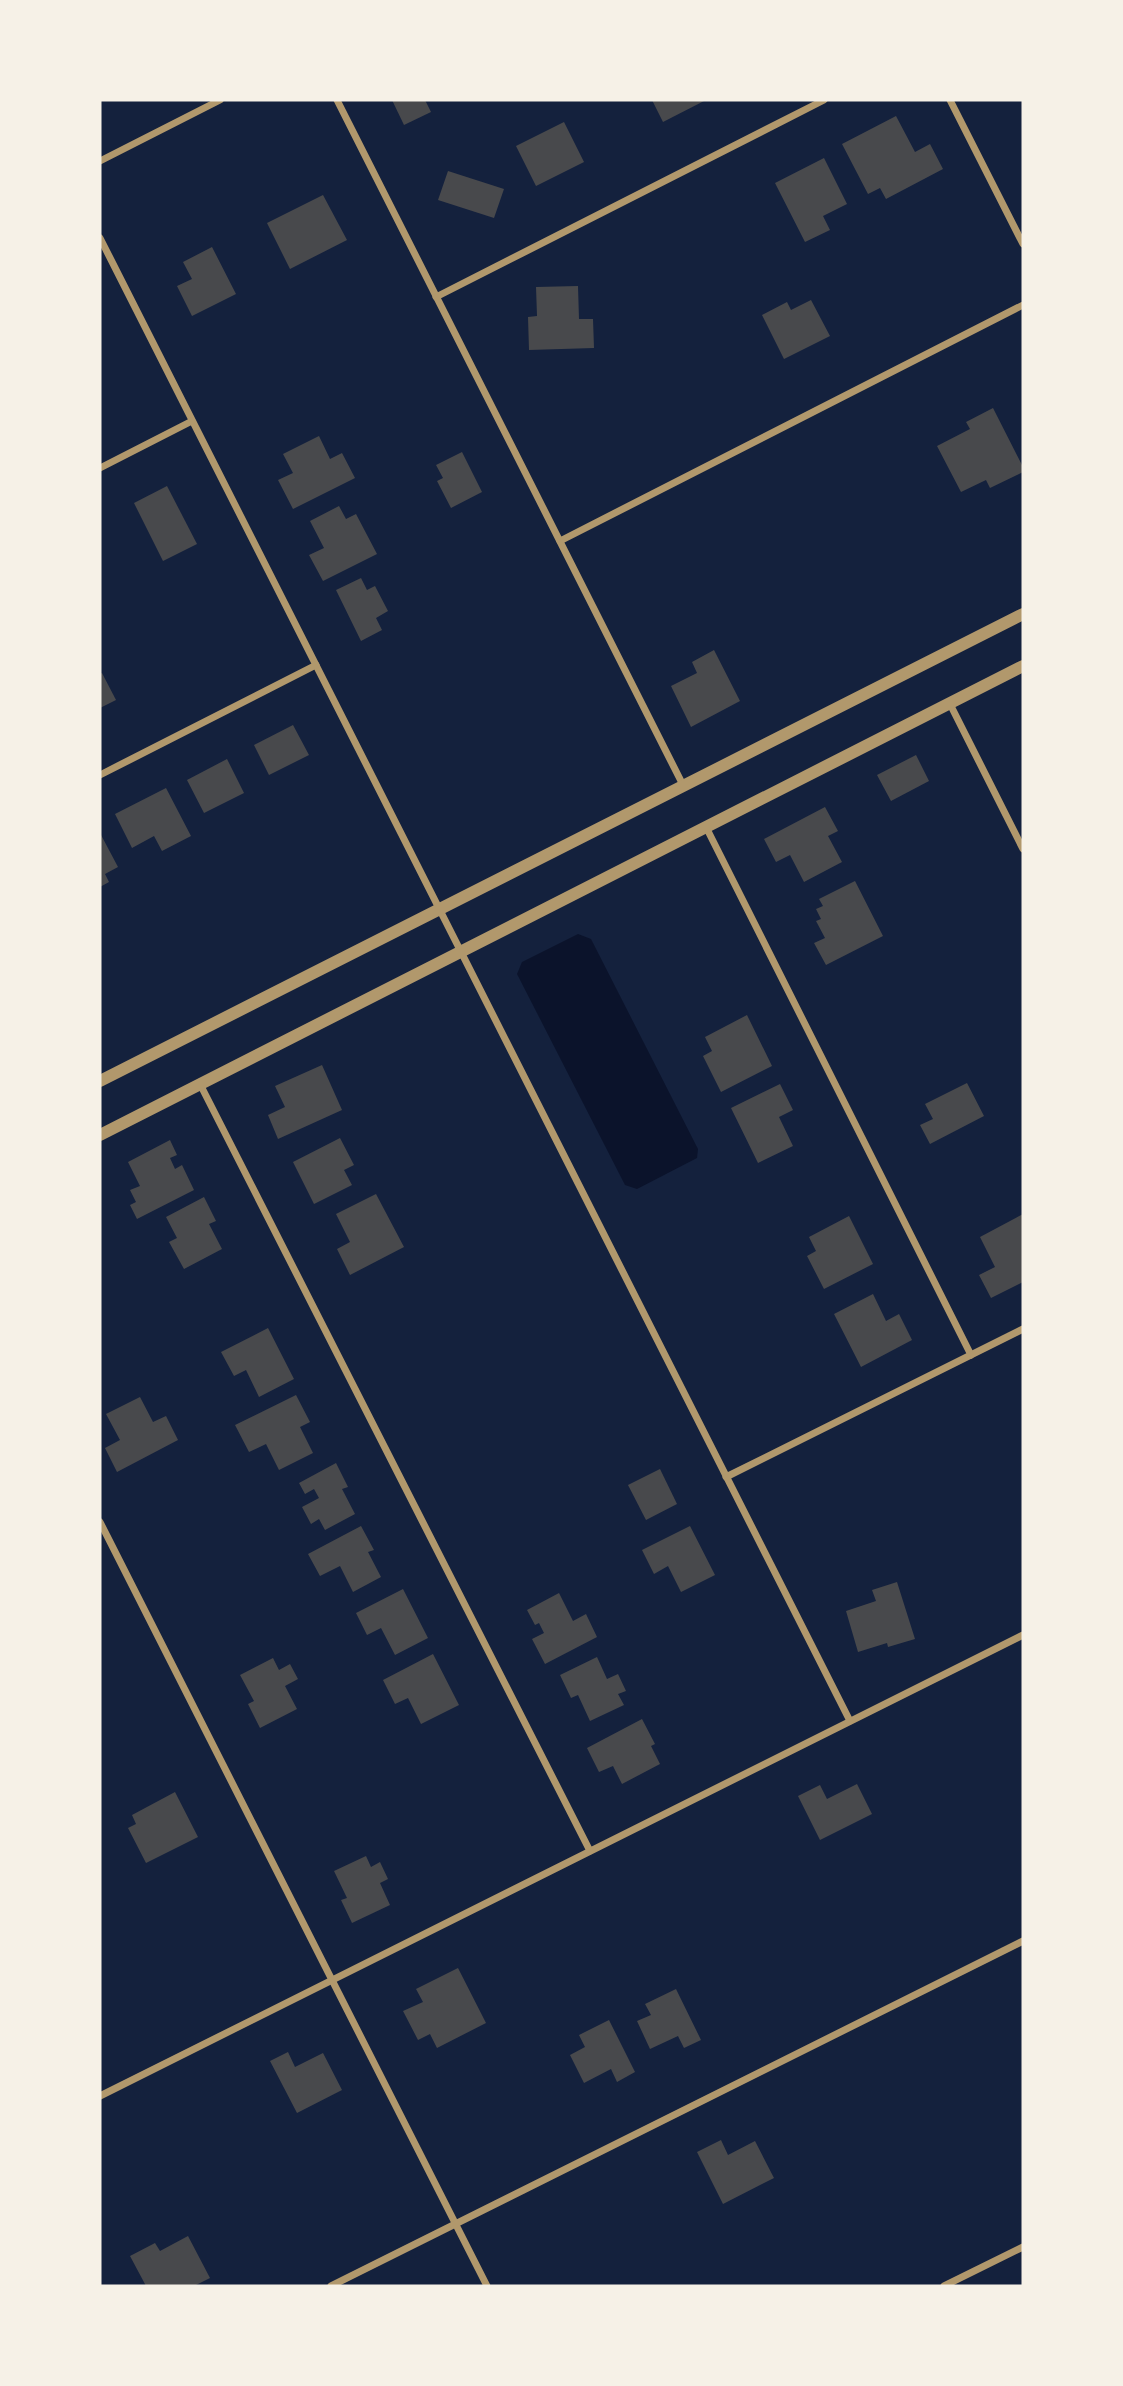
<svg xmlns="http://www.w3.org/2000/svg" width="1123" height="2386" font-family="Raleway,sans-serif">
  <rect width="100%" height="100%" fill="#14213d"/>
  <path fill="#0b132b" d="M578,934L591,939L698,1149L697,1158L637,1189L625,1185L517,974L522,962Z"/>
  <g fill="#48494c">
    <path d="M392,100H425L431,112L404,125Z"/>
    <path d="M652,100H706L663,122Z"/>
    <path d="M896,116L915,152L930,144L943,169L886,199L880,188L868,194L842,144Z"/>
    <path d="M564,122L584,162L536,186L516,146Z"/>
    <path d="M824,158L847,204L823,216L830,230L805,242L775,183Z"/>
    <path d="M448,171L504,189L494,218L438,200Z"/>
    <path d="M323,195L347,240L290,269L267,223Z"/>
    <path d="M212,247L236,294L192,316L177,286L192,279L183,262Z"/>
    <path d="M578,286L579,319H593L594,348L529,350L528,317L537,316L536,287Z"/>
    <path d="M811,300L830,336L784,359L762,315L787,302L791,310Z"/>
    <path d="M993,408L1023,467V472L990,488L986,480L961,492L937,446L970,429L966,422Z"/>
    <path d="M319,436L330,459L342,453L355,478L293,509L278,480L293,473L283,454Z"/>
    <path d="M462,452L482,492L451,508L437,481L443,478L436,465Z"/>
    <path d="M167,486L197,544L163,561L134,503Z"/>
    <path d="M339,506L346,519L356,514L377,554L323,581L309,555L324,548L310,521Z"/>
    <path d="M361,578L367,590L375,586L388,611L376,618L382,630L361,641L336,590Z"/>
    <path d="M714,650L740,701L691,727L671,686L697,673L692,662Z"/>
    <path d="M102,673L116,700L100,708V674Z"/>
    <path d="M293,725L309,755L269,775L254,745Z"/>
    <path d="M916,755L929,781L891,801L877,775Z"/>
    <path d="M227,759L244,793L204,813L187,780Z"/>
    <path d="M166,788L191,836L162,851L154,836L132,848L115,814Z"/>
    <path d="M825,807L838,831L828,836L842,862L804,882L790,855L776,862L764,839Z"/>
    <path d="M100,833L118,867L105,874L109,882L100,887Z"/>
    <path d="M855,881L883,936L826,965L814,943L825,938L816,921L821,919L816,909L823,906L819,899Z"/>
    <path d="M747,1015L772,1066L721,1092L703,1056L712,1051L705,1037Z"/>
    <path d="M322,1065L342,1110L278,1139L268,1115L285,1107L275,1086Z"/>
    <path d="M967,1083L984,1116L930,1144L920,1125L933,1119L925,1104Z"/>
    <path d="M780,1084L793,1110L779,1117L793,1146L758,1163L731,1108Z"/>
    <path d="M340,1138L354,1165L344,1170L352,1185L314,1204L293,1162Z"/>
    <path d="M170,1140L177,1155L170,1158L175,1169L182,1165L194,1190L137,1219L130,1205L136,1202L130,1190L140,1186L128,1162Z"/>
    <path d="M376,1194L404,1247L350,1275L337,1249L350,1242L336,1214Z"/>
    <path d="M204,1197L216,1221L209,1224L222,1249L184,1269L169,1242L177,1238L166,1217Z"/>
    <path d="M1023,1214V1282L991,1298L979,1275L995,1267L980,1237Z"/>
    <path d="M849,1216L873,1264L824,1289L807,1256L816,1251L809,1237Z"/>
    <path d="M873,1294L886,1321L899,1314L912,1340L861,1367L834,1314Z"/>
    <path d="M268,1328L294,1379L259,1397L246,1370L234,1376L221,1352Z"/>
    <path d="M296,1395L310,1422L300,1427L313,1453L279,1470L266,1444L249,1452L235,1425Z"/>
    <path d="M140,1397L153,1422L166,1416L178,1440L117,1472L105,1448L120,1440L106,1414Z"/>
    <path d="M336,1463L348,1487L342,1489L355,1514L325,1530L319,1519L311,1524L302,1507L319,1498L314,1489L305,1494L299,1483Z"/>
    <path d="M660,1469L677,1504L646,1520L628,1485Z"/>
    <path d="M361,1526L374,1550L368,1552L381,1577L353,1592L340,1566L320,1576L308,1554Z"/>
    <path d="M690,1526L715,1575L681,1592L668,1566L654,1574L642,1550Z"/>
    <path d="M897,1582L915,1639L888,1647L887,1643L858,1652L846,1611L876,1601L872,1590Z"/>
    <path d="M403,1589L428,1638L395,1655L381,1628L367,1635L356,1613Z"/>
    <path d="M559,1593L573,1621L586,1614L597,1637L545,1664L532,1639L544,1633L539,1623L535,1625L527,1610Z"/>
    <path d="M433,1654L459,1705L421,1724L408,1698L395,1704L383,1680Z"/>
    <path d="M597,1657L607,1679L618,1674L626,1691L618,1694L624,1705L590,1721L578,1695L571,1698L560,1675Z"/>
    <path d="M273,1658L279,1670L290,1664L298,1679L285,1686L297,1709L260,1728L248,1704L254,1701L240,1675Z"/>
    <path d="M642,1719L655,1744L651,1746L660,1764L622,1784L613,1766L599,1772L587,1748Z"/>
    <path d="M857,1784L872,1814L820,1840L798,1796L820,1785L827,1799Z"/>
    <path d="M175,1792L198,1837L146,1863L128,1828L136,1824L132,1815Z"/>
    <path d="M366,1856L371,1867L380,1862L388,1879L380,1883L390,1905L352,1923L341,1900L347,1898L334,1871Z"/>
    <path d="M458,1968L486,2023L437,2048L430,2034L418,2040L403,2011L423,2002L416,1989Z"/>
    <path d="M676,1989L701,2040L684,2048L678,2036L650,2049L637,2021L651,2015L645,2004Z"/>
    <path d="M609,2020L635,2072L617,2082L611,2069L584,2083L570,2055L585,2047L579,2035Z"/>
    <path d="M288,2052L295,2067L323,2053L342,2090L297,2113L270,2061Z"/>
    <path d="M721,2140L728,2155L755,2141L774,2178L723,2204L697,2152Z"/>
    <path d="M188,2236L210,2278L194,2286H146L130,2256L155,2243L160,2251Z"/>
  </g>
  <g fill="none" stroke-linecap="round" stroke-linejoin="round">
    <g stroke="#b1986c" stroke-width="7">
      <path d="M337,100L683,785"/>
      <path d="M950,100L1023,244"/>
      <path d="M100,161L220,100"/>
      <path d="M100,238L850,1721"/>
      <path d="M436,297L824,100"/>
      <path d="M100,468L192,421"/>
      <path d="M560,541L1023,305"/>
      <path d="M950,704L1023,849"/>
      <path d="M100,775L316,665"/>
      <path d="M706,827L971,1355"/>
      <path d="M200,1084L590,1851"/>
      <path d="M726,1477L1023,1329"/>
      <path d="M100,1522L487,2286"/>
      <path d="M100,2096L1023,1635"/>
      <path d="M331,2286L1023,1941"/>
      <path d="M944,2286L1023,2247"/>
    </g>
    <g stroke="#b1986c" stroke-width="12">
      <path d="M100,1081L1023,614"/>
      <path d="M100,1135L1023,666"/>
    </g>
  </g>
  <rect width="1123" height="2386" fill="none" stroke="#f6f1e7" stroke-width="203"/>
</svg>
